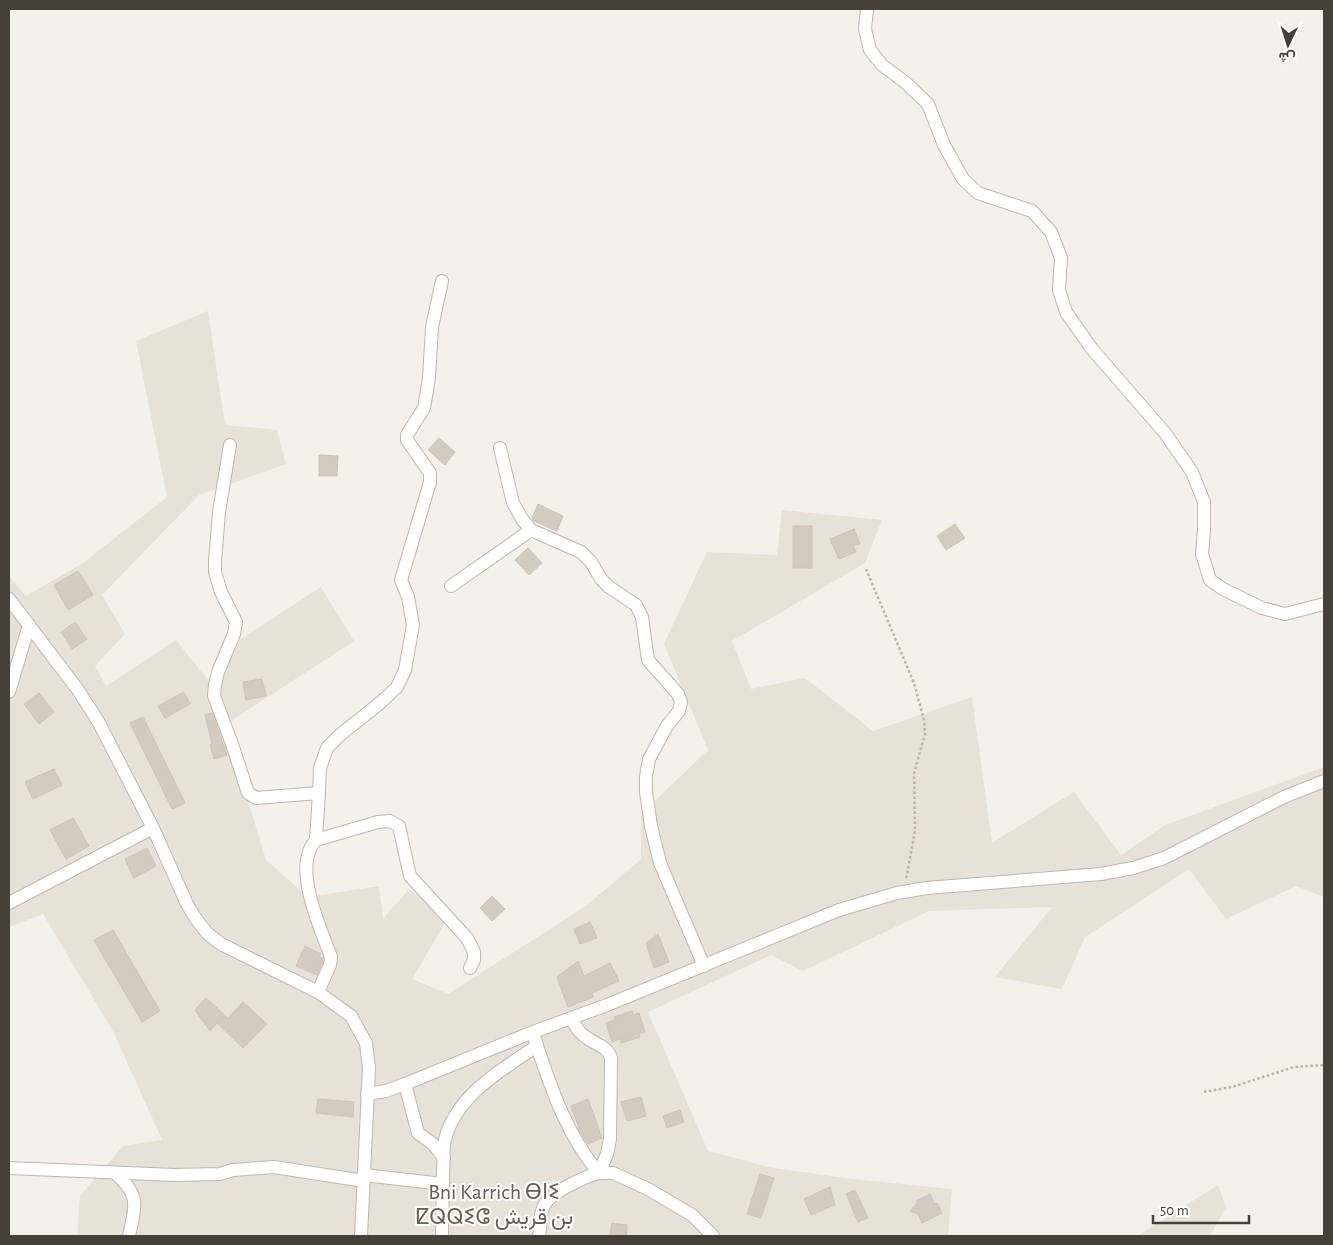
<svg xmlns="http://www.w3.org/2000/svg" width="1333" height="1245" font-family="'Alegreya Sans',Vazirmatn,'Noto Sans Tifinagh',sans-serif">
  <rect width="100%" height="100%" fill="#f4f0ea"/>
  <g fill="#e7e1d8">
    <path d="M208,311L225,425L277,430L286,464L199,495L102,595L125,634L95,666L106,686L176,640L216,690L240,640L321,587L354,641L225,725L266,860L308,897L379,886L383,919L409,889L448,918L412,979L448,994L586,906L641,859V814L708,750L664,644L707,552L777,555L782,510L882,520L865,563L732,641L751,689L805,678L873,731L972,697L992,843L1074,792L1121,855L1165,825L1324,767V897L1296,886L1226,919L1189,869L1085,937L1062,989L995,977L1052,907L929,911L803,971L771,955L648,1012L708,1151L773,1168L853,1179L952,1189L948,1236H77L80,1196L123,1146L162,1140L114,1033L43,914L9,927V576L26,596L83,563L167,497L136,341Z"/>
    <path d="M1218,1185L1226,1207L1210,1236H1137Z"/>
  </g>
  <g fill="#d4cbc0" stroke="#cfc2b4">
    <path d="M439,438L455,452L445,465L428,450Z"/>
    <path d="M319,455L338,456L337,476H319Z"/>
    <path d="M538,504L563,516L557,531L534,521L532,518Z"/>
    <path d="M955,524L965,538L946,550L937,536Z"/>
    <rect x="793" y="526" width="19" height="42"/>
    <path d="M854,529L860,544L853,546L856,552L839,559L830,539Z"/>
    <path d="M528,548L542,563L529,575L515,560Z"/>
    <path d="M78,571L93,595L68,610L54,585Z"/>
    <path d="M75,622L87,639L72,649L61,632Z"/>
    <path d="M262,679L266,696L246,700L243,682Z"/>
    <path d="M184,692L190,704L165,718L158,706Z"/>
    <path d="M39,693L54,712L39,724L24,704Z"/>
    <path d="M212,713L227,755L214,759L210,745L212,744L205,715Z"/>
    <path d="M143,717L185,803L172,809L130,723Z"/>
    <path d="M54,769L62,785L33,799L25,782Z"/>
    <path d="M73,818L89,846L66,859L50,830Z"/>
    <path d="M147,848L156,866L134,878L125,859Z"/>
    <path d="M492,896L505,909L492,921L480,908Z"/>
    <path d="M590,922L597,938L580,944L574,929Z"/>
    <path d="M113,930L160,1011L142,1022L94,940Z"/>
    <path d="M658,934L669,962L654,968L646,943Z"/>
    <path d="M305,946L321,954L319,957L323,958L322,963L317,975L296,966Z"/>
    <path d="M578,961L584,976L610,963L619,981L592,993L593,997L568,1007L557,977Z"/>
    <path d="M206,998L228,1018L243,1002L267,1024L243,1048L217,1023L210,1031L195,1010Z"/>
    <path d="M632,1011L633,1015L639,1013L645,1032L639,1034L640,1037L621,1043L620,1039L612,1042L606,1023L615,1020L614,1017Z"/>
    <path d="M641,1097L646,1116L627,1121L621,1102Z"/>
    <path d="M318,1099L354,1102L353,1117L316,1113Z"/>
    <path d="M588,1099L602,1138L588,1144L580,1131L571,1106Z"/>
    <path d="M680,1110L684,1122L667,1128L663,1116Z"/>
    <path d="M760,1174L774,1178L761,1218L747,1214Z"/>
    <path d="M830,1187L835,1205L811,1215L804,1199Z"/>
    <path d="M855,1190L868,1218L858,1222L846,1194Z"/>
    <path d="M930,1194L934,1204L937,1203L942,1213L922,1223L918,1214L910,1211L917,1203L916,1201Z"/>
    <path d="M612,1223L627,1225L626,1236H610Z"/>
  </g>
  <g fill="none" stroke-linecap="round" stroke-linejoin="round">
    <defs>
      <g id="minor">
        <path d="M867,9L865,29L870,50L882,65L906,83L928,104L944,145L963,179L978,193L1032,211L1051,232L1061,258L1059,290L1066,312L1092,349L1165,433L1192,472L1204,502V530L1202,554L1210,580L1223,589L1262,608L1285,614L1324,604"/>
        <path d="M230,445L219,512L215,561V572L221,592L236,622L234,634L218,672L215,685L214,696L232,744L248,793L256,798L319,793L316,840L378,822L390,821L399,826L410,876L467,938L474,952V960L470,968"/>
        <path d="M500,448L513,503L522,519L531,530L581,552L591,562L601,579L609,587L636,605L642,617L648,660L678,694L681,702L679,711L667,726L649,759L646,777V792L651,826L660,863L704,966"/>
        <path d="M451,586L531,530"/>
        <path d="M9,599L78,690L98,721L153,828L187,904L196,919L207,933L221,944L318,992L351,1016L366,1043L369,1068L361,1236"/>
        <path d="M9,692L29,625"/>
        <path d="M319,793L320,768L327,748L340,735L380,703L397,687L405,670L413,625L408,597L401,580L430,482V473L407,440V435L424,408L429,378L432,327L442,281"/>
        <path d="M316,840C291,866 321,929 331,957L330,965L318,992"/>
        <path d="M9,903L153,828"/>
        <path d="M537,1046C552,1091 568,1137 599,1173H613L648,1189L692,1215L713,1236"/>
        <path d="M405,1084L418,1133L433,1144L444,1158"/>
        <path d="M367,1094L386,1091L405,1084L533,1032L607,1005L839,910L897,893L927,888L1101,874L1133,868L1164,858L1284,797L1324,781"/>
        <path d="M9,1168L174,1175L220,1174L233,1170L274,1167L364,1181"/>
        <path d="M115,1173C140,1195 136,1204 129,1236"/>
        <path d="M364,1175L443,1184"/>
        <path d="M442,1236C442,1214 443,1193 443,1171C444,1162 443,1152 444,1144C453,1097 501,1070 537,1046L535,1039"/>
        <path d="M539,1236C541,1227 539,1217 543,1208C548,1193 584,1177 599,1173L607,1154L610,1139L611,1058C607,1045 593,1044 583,1035C577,1030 574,1024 571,1018"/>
      </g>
    </defs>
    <use href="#minor" stroke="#beb7ad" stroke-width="14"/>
    <g stroke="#bfb29f" stroke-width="2.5" stroke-dasharray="2.5 2.5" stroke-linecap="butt">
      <path d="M866,569L914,683L924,720L925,734L914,773L915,830L906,880"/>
      <path d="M1204,1092L1232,1087L1294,1067L1324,1065"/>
    </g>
    <use href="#minor" stroke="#fff" stroke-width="12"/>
  </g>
  <g text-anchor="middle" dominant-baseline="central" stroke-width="4" stroke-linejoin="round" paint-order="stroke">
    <g font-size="22" fill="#695d51" stroke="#fff">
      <text x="494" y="1192">Bni Karrich ⴱⵏⵉ<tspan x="494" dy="25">ⵇⵕⵕⵉⵛ بن قريش</tspan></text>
    </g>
  </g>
  <rect width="1333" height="1245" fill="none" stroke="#474038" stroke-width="20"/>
  <g transform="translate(1288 45) rotate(184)" stroke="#ffffff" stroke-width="4" paint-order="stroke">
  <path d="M0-4L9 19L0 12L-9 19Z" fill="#474038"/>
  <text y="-8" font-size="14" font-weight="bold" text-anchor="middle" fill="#474038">ش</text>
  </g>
  <path d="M1153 1215v8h96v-8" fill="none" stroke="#474038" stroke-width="2.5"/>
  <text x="1160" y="1215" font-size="15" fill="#474038" stroke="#ffffff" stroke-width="4" paint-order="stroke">50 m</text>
</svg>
